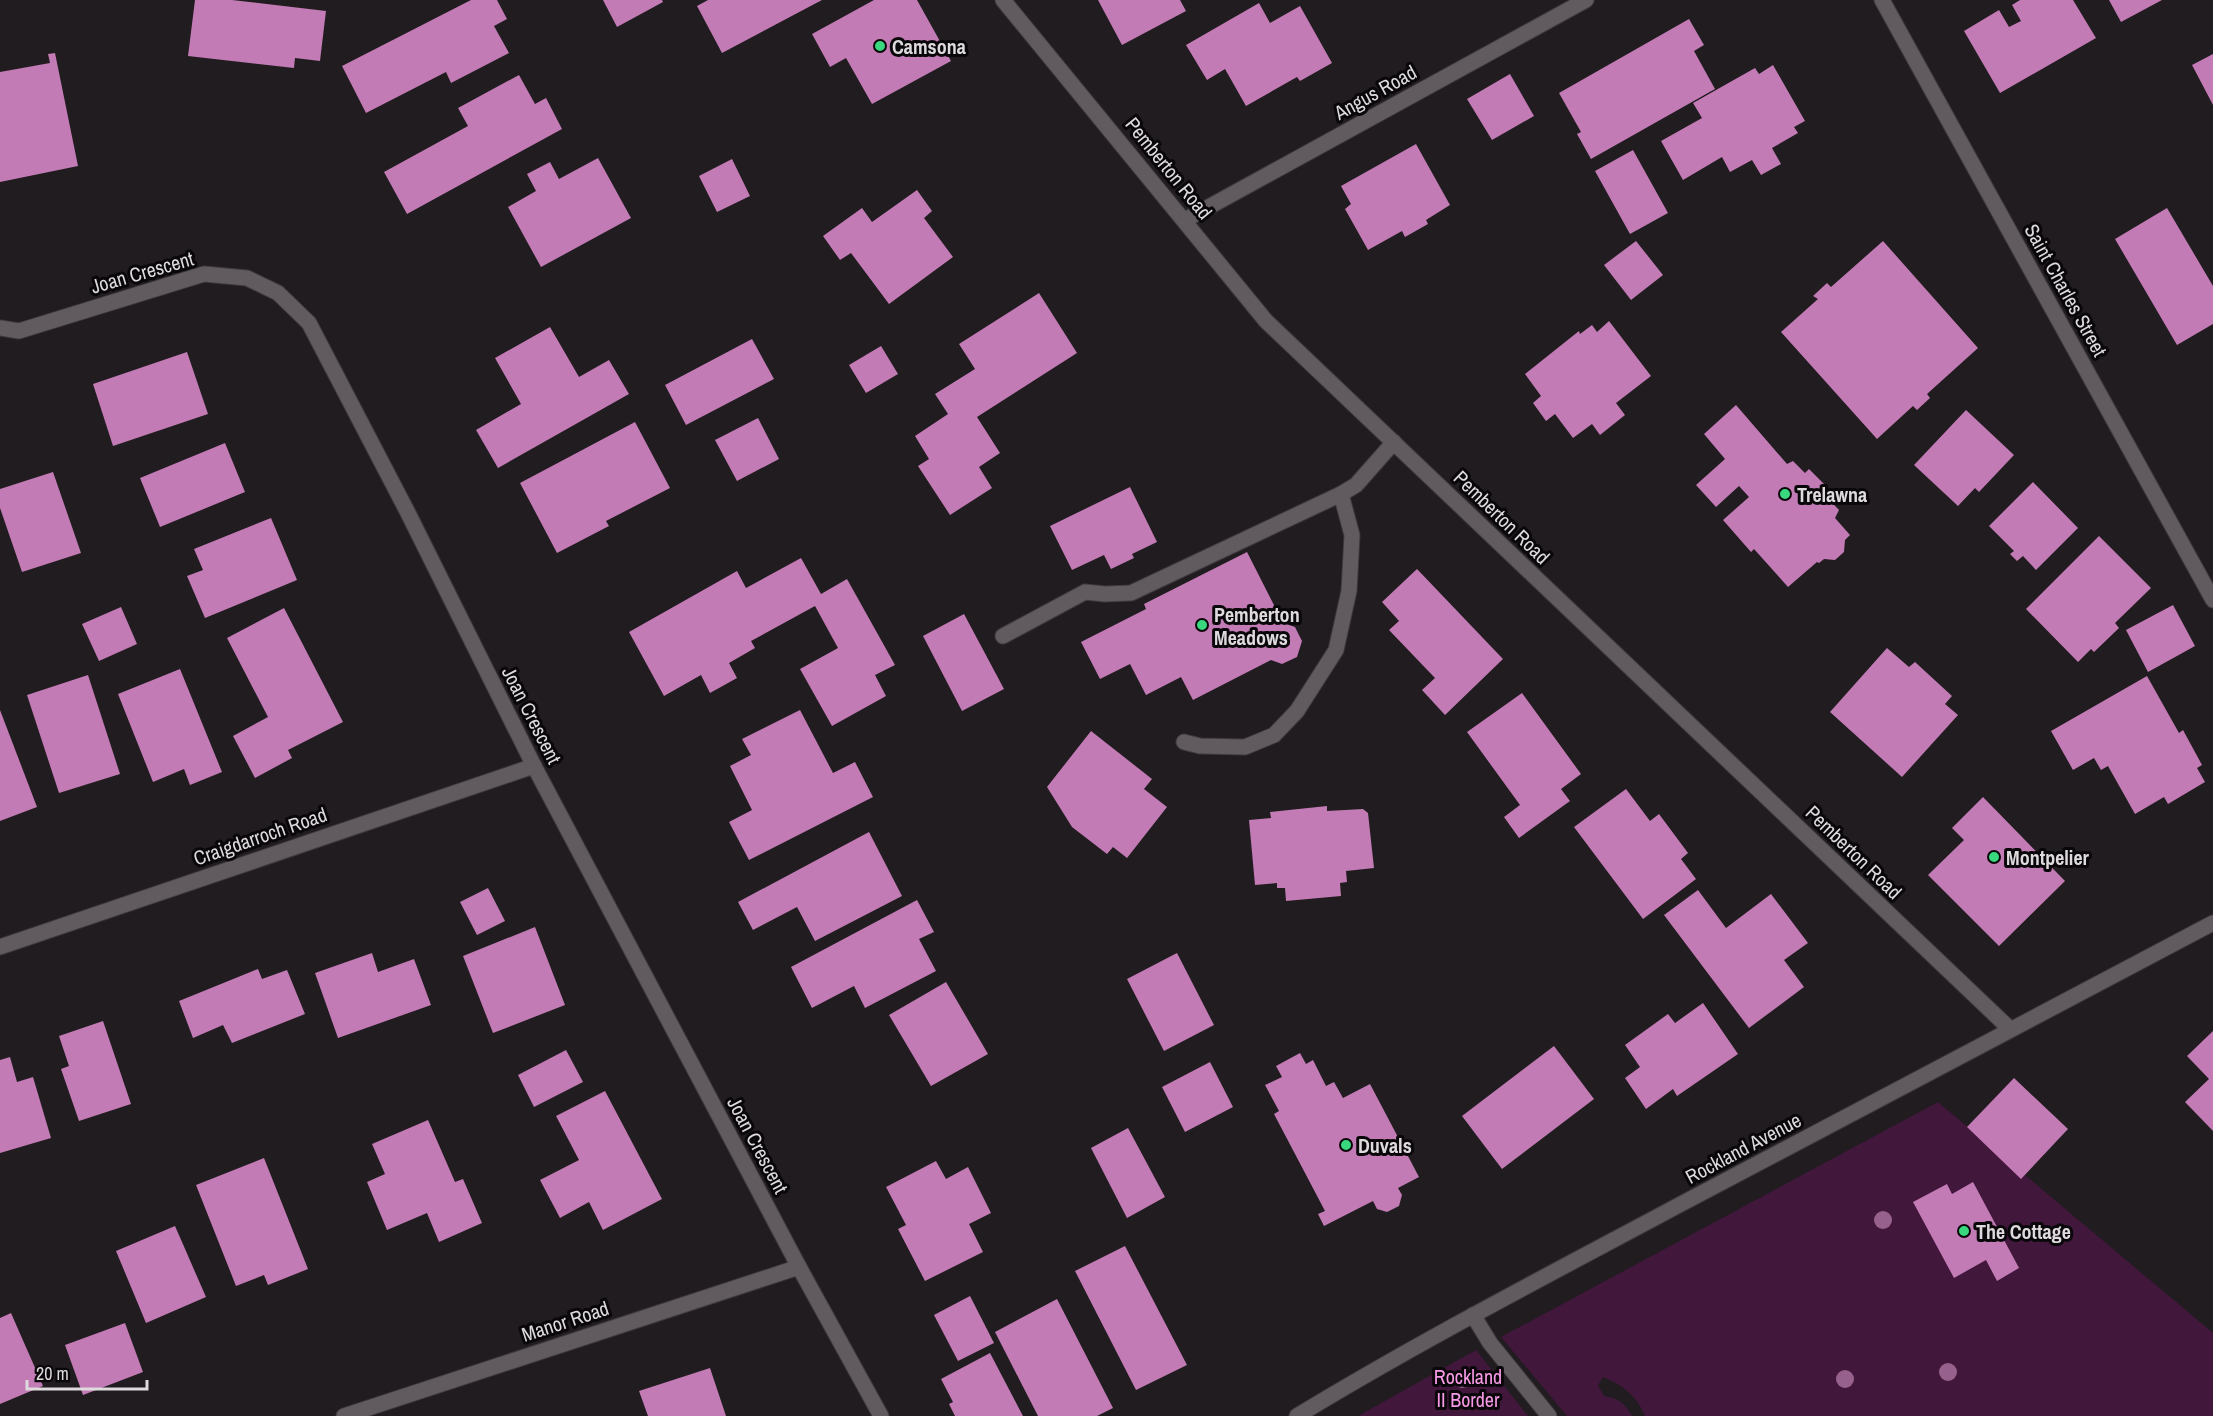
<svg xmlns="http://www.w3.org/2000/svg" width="2213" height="1416" font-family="'Archivo Narrow',sans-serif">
  <rect width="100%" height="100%" fill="#211c20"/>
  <g fill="#42173c">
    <path d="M1938,1102L2213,1333V1416H1645C1637,1396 1623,1385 1603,1377L1598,1385L1604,1396C1619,1398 1625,1404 1632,1416H1567L1501,1337Z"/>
    <path d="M1476,1350L1528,1416H1358Z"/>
  </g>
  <g fill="#c37bb5">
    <path d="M195,0H232L326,11L320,61L295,58L294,68L188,56Z"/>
    <path d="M471,0H497L507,19L494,26L509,53L451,83L446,72L366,113L342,66Z"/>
    <path d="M603,0H662L663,2L617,27Z"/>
    <path d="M708,0H822L722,53L697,6Z"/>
    <path d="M874,0H917L951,61L872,104L846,58L830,67L812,34Z"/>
    <path d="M1098,0H1180L1186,11L1122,45Z"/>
    <path d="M2020,0H2073L2096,38L2000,93L1964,31L1999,10L2009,27L2021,21L2012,5Z"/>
    <path d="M2109,0H2162L2121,22Z"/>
    <path d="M1259,3L1270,23L1300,6L1332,63L1300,81L1297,77L1246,106L1225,69L1207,80L1186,45Z"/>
    <path d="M1689,19L1704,45L1694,51L1715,89L1591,159L1577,134L1581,132L1559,93Z"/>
    <path d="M55,53L78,166L0,182V72L50,63L48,54Z"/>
    <path d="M2213,54V105L2192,65Z"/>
    <path d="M1773,65L1805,121L1794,127L1798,133L1772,148L1781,164L1761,175L1752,160L1730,172L1722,157L1683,180L1661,141L1702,118L1693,103L1755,68L1759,74Z"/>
    <path d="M1510,74L1534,116L1492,140L1467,99Z"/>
    <path d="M519,75L535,104L546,98L562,129L407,214L384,172L468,126L458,108Z"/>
    <path d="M1416,144L1450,205L1426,220L1428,224L1405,237L1402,231L1368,250L1345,209L1351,204L1341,186Z"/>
    <path d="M1633,150L1668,213L1630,234L1595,171Z"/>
    <path d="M598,158L631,218L541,267L508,207L536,191L527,174L550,162L559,179Z"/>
    <path d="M732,159L750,196L717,212L699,176Z"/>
    <path d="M917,190L932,211L924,218L953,257L889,304L851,253L840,260L823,236L862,208L872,222Z"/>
    <path d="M2167,208L2213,286V324L2177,345L2115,239Z"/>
    <path d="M1636,241L1663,275L1631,300L1604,265Z"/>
    <path d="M1883,241L1978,348L1927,394L1930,398L1917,410L1913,406L1877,439L1781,332L1818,299L1813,296L1827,283L1831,287Z"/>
    <path d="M1039,293L1077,353L977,417L1000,453L979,467L992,488L950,515L918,466L929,459L915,436L948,414L935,394L975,369L959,344Z"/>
    <path d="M1609,321L1651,376L1616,403L1625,415L1600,435L1592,424L1573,438L1555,414L1546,421L1533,403L1541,396L1525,374L1579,331L1580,334L1592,325L1597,332Z"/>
    <path d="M550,327L579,377L609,360L629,394L498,468L476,430L521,404L495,358Z"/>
    <path d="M752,339L774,379L686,425L665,385Z"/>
    <path d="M881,346L898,374L866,393L849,365Z"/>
    <path d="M187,352L208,414L113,446L93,384Z"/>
    <path d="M1736,405L1787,464L1793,461L1805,473L1809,469L1826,486L1821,491L1839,510L1835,518L1850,535L1845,540L1844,552L1835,560L1824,559L1819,563L1817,562L1788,587L1754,549L1751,552L1723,520L1749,497L1739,486L1716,507L1696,485L1725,459L1704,434Z"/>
    <path d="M1966,410L2014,455L1979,492L1975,488L1958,506L1914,465Z"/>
    <path d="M758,418L779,459L737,481L715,440Z"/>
    <path d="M635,422L670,488L606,521L609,526L557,553L520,483Z"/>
    <path d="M225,443L245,492L160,527L140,478Z"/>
    <path d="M53,472L81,553L22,572L0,508V489Z"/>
    <path d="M2033,482L2078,528L2036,570L2023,556L2017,561L2010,554L2014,551L1989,526Z"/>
    <path d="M1130,487L1157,542L1132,554L1134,558L1111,569L1104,555L1072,570L1050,526Z"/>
    <path d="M271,518L297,580L205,618L187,576L203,570L194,549Z"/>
    <path d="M2099,536L2151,588L2115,623L2119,628L2094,652L2091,649L2078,662L2026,609Z"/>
    <path d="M1247,552L1283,623L1295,627L1302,641L1297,657L1282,664L1271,660L1193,700L1181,677L1146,695L1130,664L1100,679L1081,642L1146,609L1144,604Z"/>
    <path d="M801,558L821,594L847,579L895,665L875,675L886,696L832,726L800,669L838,648L815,606L751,641L755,648L729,663L737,678L710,693L701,675L664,696L629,632L737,571L746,588Z"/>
    <path d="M1417,569L1503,659L1445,715L1422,690L1435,678L1389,630L1399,621L1382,602Z"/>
    <path d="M2173,605L2195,646L2148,672L2126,630Z"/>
    <path d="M121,607L137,644L99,661L82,624Z"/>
    <path d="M284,608L343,722L288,750L292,758L255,778L233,736L268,717L227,638Z"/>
    <path d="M964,614L1004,689L962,711L923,636Z"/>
    <path d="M1887,648L1909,667L1915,662L1952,696L1945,704L1958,715L1902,777L1830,712Z"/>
    <path d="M180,669L222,772L190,785L184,769L153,782L118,694Z"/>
    <path d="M88,675L120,774L59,793L27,695Z"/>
    <path d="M2147,676L2179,733L2183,730L2202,765L2197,768L2205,782L2168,804L2164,797L2135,814L2108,766L2101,770L2094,758L2073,770L2051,731Z"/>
    <path d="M1522,693L1581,774L1561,789L1570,801L1519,838L1504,817L1520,805L1467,732Z"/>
    <path d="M0,710L37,807L0,821Z"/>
    <path d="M800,710L833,773L855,762L873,797L749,860L729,822L752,810L730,766L751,755L742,739Z"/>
    <path d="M1091,731L1152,779L1144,789L1167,807L1127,858L1113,847L1107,854L1072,827L1047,787Z"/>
    <path d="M1626,789L1650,821L1659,814L1688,853L1681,859L1696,879L1643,919L1574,827Z"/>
    <path d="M1983,797L2065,881L1999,946L1928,875L1964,840L1952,828Z"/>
    <path d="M1327,806V811L1363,809L1368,813L1374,868L1346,871L1347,882L1340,883L1341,896L1286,901L1285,888H1277V883L1255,885L1249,820L1271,818L1270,812Z"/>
    <path d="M869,832L902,896L815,941L797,907L753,930L738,902Z"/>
    <path d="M488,888L505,921L477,935L460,902Z"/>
    <path d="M1698,890L1726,928L1771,894L1808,943L1784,960L1804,987L1749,1028L1664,915Z"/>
    <path d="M917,900L934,932L919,939L936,971L865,1008L854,986L812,1008L791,967Z"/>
    <path d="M535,927L565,1005L493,1033L463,956Z"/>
    <path d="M372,953L378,972L414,959L431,1005L338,1038L315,973Z"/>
    <path d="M1177,953L1214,1025L1164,1051L1127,979Z"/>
    <path d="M258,969L262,979L287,970L305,1014L232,1043L223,1025L193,1038L179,1001Z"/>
    <path d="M946,982L988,1054L931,1086L889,1015Z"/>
    <path d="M1703,1003L1738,1054L1677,1096L1673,1089L1646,1109L1625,1078L1640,1067L1625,1045L1668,1014L1675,1023Z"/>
    <path d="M103,1021L131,1104L79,1121L61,1069L69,1066L59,1036Z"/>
    <path d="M2213,1031V1131L2185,1102L2209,1079L2187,1056Z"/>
    <path d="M1554,1046L1594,1099L1502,1169L1462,1116Z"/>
    <path d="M566,1050L583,1082L534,1107L518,1075Z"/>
    <path d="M1300,1053L1306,1064L1313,1060L1326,1086L1334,1082L1343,1098L1370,1084L1419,1177L1398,1188L1402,1195L1399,1206L1387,1212L1377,1209L1373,1201L1324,1226L1318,1214L1325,1211L1274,1114L1279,1111L1265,1085L1282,1077L1276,1066Z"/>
    <path d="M10,1057L17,1082L33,1077L51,1138L0,1153V1060Z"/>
    <path d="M1210,1062L1233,1107L1185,1132L1162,1087Z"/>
    <path d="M2014,1078L2068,1129L2021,1179L1967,1127Z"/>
    <path d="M605,1091L662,1199L603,1230L589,1202L560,1218L540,1180L579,1160L556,1116Z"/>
    <path d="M428,1120L455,1182L463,1179L482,1223L439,1242L427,1213L387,1230L367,1182L385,1174L372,1144Z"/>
    <path d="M1128,1128L1165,1197L1127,1218L1091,1148Z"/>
    <path d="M264,1158L308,1269L268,1285L264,1275L236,1286L196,1185Z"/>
    <path d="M936,1161L946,1179L968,1167L991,1213L969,1224L983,1252L925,1281L898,1229L906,1225L886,1187Z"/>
    <path d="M1973,1182L2019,1268L1997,1281L1986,1260L1954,1278L1913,1202L1947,1184L1952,1194Z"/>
    <path d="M175,1226L206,1297L146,1323L116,1251Z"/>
    <path d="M1125,1246L1187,1365L1136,1390L1075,1271Z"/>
    <path d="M970,1296L994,1343L958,1361L934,1315Z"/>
    <path d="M1057,1299L1113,1408L1097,1416H1038L995,1332Z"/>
    <path d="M11,1313L43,1386L0,1404V1318Z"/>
    <path d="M125,1323L143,1372L83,1395L65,1345Z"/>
    <path d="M990,1353L1023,1416H955L949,1404L953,1402L941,1379Z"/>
    <path d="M710,1368L726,1416H648L639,1391Z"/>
  </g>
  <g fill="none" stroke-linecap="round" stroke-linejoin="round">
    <defs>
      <g id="service">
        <path d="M1003,636L1085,592L1105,594L1131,593L1341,494"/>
        <path d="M1184,742L1200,746L1245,747L1274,735L1297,711L1336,650L1349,591L1352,535L1341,494L1356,485L1394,442"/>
        <path d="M1473,1315L1490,1343L1549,1416"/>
      </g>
      <g id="minor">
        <path d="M1003,0L1266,321L2010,1029"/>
        <path d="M1882,0L2213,600"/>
        <path d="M1185,220L1586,0"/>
        <path d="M0,328L19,331L204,274L247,278L278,293L309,323L408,513L534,766L799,1267L881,1416"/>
        <path d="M0,947L534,766"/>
        <path d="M344,1416L799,1267"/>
      </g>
      <path id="tertiary" d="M1297,1416C1422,1340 1552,1273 1681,1204C1858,1110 2035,1016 2213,923"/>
    </defs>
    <use href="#service" stroke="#3e3a3d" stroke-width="17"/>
    <use href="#minor" stroke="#3e3a3d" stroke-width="17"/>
    <use href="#tertiary" stroke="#3e3a3d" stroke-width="17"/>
    <use href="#service" stroke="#615b60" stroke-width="15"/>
    <use href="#minor" stroke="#615b60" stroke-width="15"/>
    <use href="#tertiary" stroke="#615b60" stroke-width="15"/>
  </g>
  <g fill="#97618d">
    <circle cx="1883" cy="1220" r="9"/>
    <circle cx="1948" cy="1372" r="9"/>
    <circle cx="1462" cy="1379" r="9"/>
    <circle cx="1845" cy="1379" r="9"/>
  </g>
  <g fill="#39d87f" stroke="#090709" stroke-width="2">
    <circle cx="880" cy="46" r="6"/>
    <circle cx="1785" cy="494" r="6"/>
    <circle cx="1202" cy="625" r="6"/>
    <circle cx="1994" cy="857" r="6"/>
    <circle cx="1346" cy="1145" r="6"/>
    <circle cx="1964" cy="1231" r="6"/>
  </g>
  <g text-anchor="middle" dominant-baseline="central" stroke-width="6" stroke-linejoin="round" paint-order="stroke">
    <g font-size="20" font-weight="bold" fill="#dedadd" stroke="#090709" text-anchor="start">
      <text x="892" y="46">Camsona</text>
      <text x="1797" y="494">Trelawna</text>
      <text x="1214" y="614">Pemberton<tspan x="1214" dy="23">Meadows</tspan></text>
      <text x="2006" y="857">Montpelier</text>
      <text x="1358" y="1145">Duvals</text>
      <text x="1976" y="1231">The Cottage</text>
    </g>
    <g font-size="20" fill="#dedadd" stroke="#090709">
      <text transform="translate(1375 92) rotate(-29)">Angus Road</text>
      <text transform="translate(1169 168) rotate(51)">Pemberton Road</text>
      <text transform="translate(142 272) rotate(-16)">Joan Crescent</text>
      <text transform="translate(2066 290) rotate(61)">Saint Charles Street</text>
      <text transform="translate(1502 517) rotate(44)">Pemberton Road</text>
      <text transform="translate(532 715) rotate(63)">Joan Crescent</text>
      <text transform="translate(260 836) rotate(-19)">Craigdarroch Road</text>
      <text transform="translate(1854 852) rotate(44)">Pemberton Road</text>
      <text transform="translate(758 1145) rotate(62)">Joan Crescent</text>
      <text transform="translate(1743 1148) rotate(-28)">Rockland Avenue</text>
      <text transform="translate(565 1321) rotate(-18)">Manor Road</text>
    </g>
    <g font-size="20" fill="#f89ae7" stroke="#090709">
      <text x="1468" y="1376">Rockland<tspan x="1468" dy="23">II Border</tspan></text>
    </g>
  </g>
  <path d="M27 1380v9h120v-9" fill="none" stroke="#dedadd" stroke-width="3"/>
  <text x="36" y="1380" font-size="18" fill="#dedadd" stroke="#090709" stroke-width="4.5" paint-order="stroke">20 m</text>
</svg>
